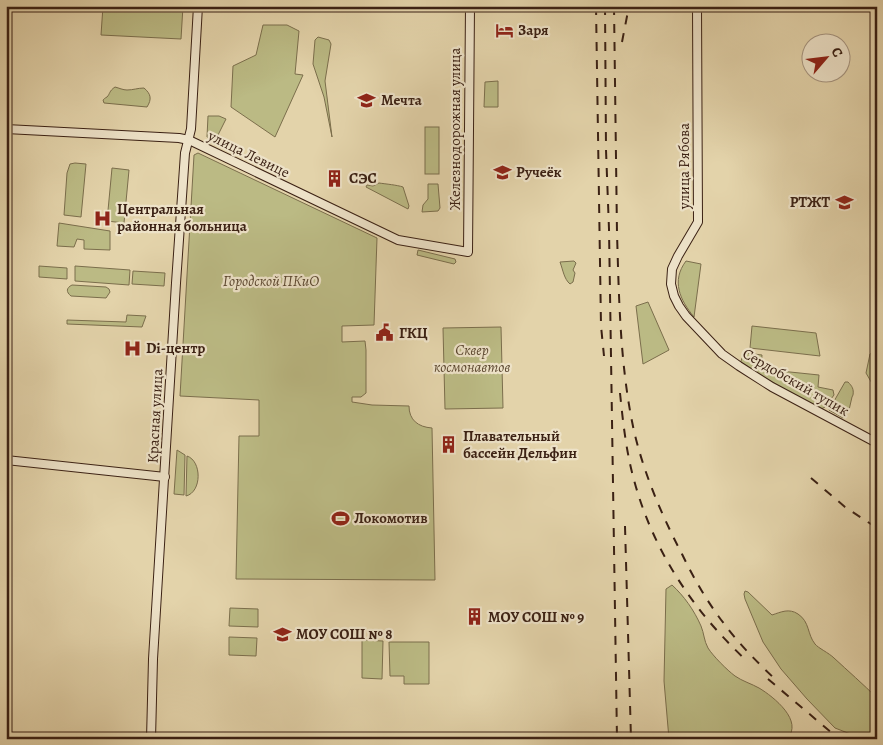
<svg xmlns="http://www.w3.org/2000/svg" width="883" height="745" font-family="Alegreya,serif">
  <rect width="100%" height="100%" fill="#e3d3aa"/>
  <filter id="stains"><feTurbulence type="fractalNoise" baseFrequency=".004" numOctaves="4"/><feColorMatrix values="0 0 0 0 .2 0 0 0 0 .09 0 0 0 0 .02 0 0 0 .5 -.17"/></filter>
  <radialGradient id="worn" r=".72"><stop offset=".6" stop-color="#630" stop-opacity="0"/><stop offset="1" stop-color="#630" stop-opacity=".3"/></radialGradient>
  <g fill="#bbba84" stroke="#7b6e4c">
    <path d="M103,6H183L181,39L101,35Z"/>
    <path d="M263,25H287L299,31L295,74L303,75L275,137L231,107L233,66L256,55Z"/>
    <path d="M318,37L329,40L331,44L325,81L332,137L324,97L313,64L315,40Z"/>
    <path d="M498,81V107H484L485,82Z"/>
    <path d="M115,87C119,88 123,90 127,90C133,90 138,88 144,88C151,94 152,99 147,107L104,103L103,100C104,99 105,98 107,97C110,94 109,91 115,87Z"/>
    <path d="M208,116H219L226,119L215,141L207,137Z"/>
    <rect x="425" y="127" width="14" height="47"/>
    <path d="M198,153L377,238L374,325L342,326V342L365,341L366,350V393L361,397H352V402L372,405L409,406C409,420 418,427 432,428L435,580L236,579L239,436H259V400L180,396L194,155Z"/>
    <path d="M75,163L86,164L81,217L64,215L67,173L70,164Z"/>
    <path d="M112,168L129,170L124,223L107,221Z"/>
    <path d="M379,183C386,184 397,185 403,187L409,206L408,209L366,187L367,185L373,186Z"/>
    <path d="M428,184H438L440,208L438,211L422,212L423,205L428,199Z"/>
    <path d="M59,223L110,231V250L84,249V240L77,239L74,247L57,246Z"/>
    <path d="M418,250L455,259L456,262L454,264L417,255Z"/>
    <path d="M574,261L576,263L573,270L575,273L573,282L570,284C564,279 563,270 560,262Z"/>
    <path d="M686,261L701,264L694,317C680,300 671,281 686,261Z"/>
    <path d="M39,266L67,268V279L39,277Z"/>
    <path d="M75,266L130,270L129,285L75,281Z"/>
    <path d="M133,271L165,273L164,286L132,284Z"/>
    <path d="M72,285L106,287L109,289L110,292L106,298L71,296C66,292 66,288 72,285Z"/>
    <path d="M648,302L669,350L643,364L636,306Z"/>
    <path d="M127,315L146,316L142,327L67,324V320L126,322Z"/>
    <path d="M752,326L816,333L820,356L750,348Z"/>
    <path d="M501,327L503,408L445,409L443,328Z"/>
    <path d="M877,350V392L866,373L870,354Z"/>
    <path d="M746,353L762,355L761,369L819,375L818,387L833,390L834,395L825,407L821,409L758,375L740,364L742,358Z"/>
    <path d="M845,382H848C852,386 854,389 853,395L852,397L849,410L843,418L829,410Z"/>
    <path d="M177,450L185,455L184,495L174,494Z"/>
    <path d="M187,456C202,461 202,492 186,496Z"/>
    <path d="M672,585C684,596 694,610 701,626C704,633 704,641 708,648C713,656 727,670 735,676C742,681 752,684 759,688C774,697 804,721 787,739H669L664,681L666,589Z"/>
    <path d="M745,591L748,592L772,615C781,612 789,608 798,614C810,622 807,634 815,644C818,648 829,653 834,658C848,671 863,684 877,698V739H867L864,734L853,735L835,728L807,699L781,669L763,642L745,599L744,594Z"/>
    <path d="M230,608L258,609V627L229,626Z"/>
    <path d="M229,637L257,638L256,656L229,655Z"/>
    <path d="M362,640L383,641L382,679L362,678Z"/>
    <path d="M389,642H429V684H404V676H390Z"/>
  </g>
  <g fill="none" stroke-linecap="round" stroke-linejoin="round">
    <defs>
      <g id="secondary">
        <path d="M697,6L698,222L678,256L672,269L671,284L674,296L679,306L686,316L722,354L739,366L772,387L877,443"/>
        <path d="M6,129L179,138L189,140L398,240L468,252L470,6"/>
        <path d="M6,460L165,477"/>
        <path d="M151,739L153,659L176,283L185,153L191,129L198,6"/>
      </g>
    </defs>
    <use href="#secondary" stroke="#3b2114" stroke-width="10"/>
    <use href="#secondary" stroke="#ede2c8" stroke-width="8"/>
    <g stroke="#3b2114" stroke-width="2" stroke-dasharray="9 9" stroke-linecap="butt">
      <path d="M596,6L601,326L604,356"/>
      <path d="M605,6L606,150L609,229L617,739"/>
      <path d="M614,6C615,82 616,157 617,233C619,299 620,367 634,431C644,474 662,516 682,554C694,579 708,603 725,625C740,645 758,663 776,680"/>
      <path d="M622,42L629,6"/>
      <path d="M620,393C623,422 626,451 634,480C653,551 694,612 747,661"/>
      <path d="M811,478L845,507L877,528"/>
      <path d="M625,526L631,739"/>
      <path d="M768,679L839,739"/>
    </g>
  </g>
  <defs>
    <symbol id="hotel-bare" viewBox="-9 -9 18 18"><path d="M-6-4.5h1.5V1H6V5H4.5V3h-9V5H-6ZM-4 0a1.8 1.8 0 1 1 3.6 0ZM.5 0V-2.5h3Q6-2.5 6 0Z" fill="#8f2418" stroke="#ede2c8" stroke-width="2.5" paint-order="stroke"/></symbol>
    <symbol id="school-bare" viewBox="-9 -9 18 18"><path d="M0-5L7-2L0 1L-7-2ZM-4 1L0 2.5L4 1V4Q0 6-4 4Z" fill="#8f2418" stroke="#ede2c8" stroke-width="2.5" paint-order="stroke"/></symbol>
    <symbol id="building-bare" viewBox="-9 -9 18 18"><path d="M-4-6H4V6H1V3H-1V6H-4ZM-2.5-4.3h1.7v1.8h-1.7ZM.8-4.3h1.7v1.8H.8ZM-2.5-1h1.7V.8h-1.7ZM.8-1h1.7V.8H.8Z" fill="#8f2418" stroke="#ede2c8" stroke-width="2.5" paint-order="stroke"/></symbol>
    <symbol id="university-bare" viewBox="-9 -9 18 18"><path d="M0-5L7-2L0 1L-7-2ZM-4 1L0 2.5L4 1V4Q0 6-4 4Z" fill="#8f2418" stroke="#ede2c8" stroke-width="2.5" paint-order="stroke"/></symbol>
    <symbol id="hospital-bare" viewBox="-9 -9 18 18"><path d="M-5-5h3v3.5h4V-5h3V5h-3V1.5h-4V5h-3Z" fill="#8f2418" stroke="#ede2c8" stroke-width="2.5" paint-order="stroke"/></symbol>
    <symbol id="civic-bare" viewBox="-9 -9 18 18"><path d="M-.6-6.5H3V-4.5H.6V-3L4-1V1h2V6H-6V1h2V-1L-.6-3ZM-1.2 2.5V6h2.4V2.5Z" fill="#8f2418" stroke="#ede2c8" stroke-width="2.5" paint-order="stroke"/></symbol>
    <symbol id="stadium-bare" viewBox="-9 -9 18 18"><path d="M0-5a6.5 5 0 1 0 0 10a6.5 5 0 1 0 0-10ZM-3.5-1.8h7v3.6h-7Z" fill="#8f2418" stroke="#ede2c8" stroke-width="2.5" paint-order="stroke"/></symbol>
  </defs>
  <g fill-rule="evenodd">
    <use href="#hotel-bare" x="492" y="18" width="25" height="25"/>
    <use href="#school-bare" x="354" y="88" width="25" height="25"/>
    <use href="#school-bare" x="490" y="160" width="25" height="25"/>
    <use href="#building-bare" x="322" y="166" width="25" height="25"/>
    <use href="#university-bare" x="832" y="190" width="25" height="25"/>
    <use href="#hospital-bare" x="90" y="206" width="25" height="25"/>
    <use href="#civic-bare" x="372" y="320" width="25" height="25"/>
    <use href="#hospital-bare" x="120" y="336" width="25" height="25"/>
    <use href="#building-bare" x="436" y="432" width="25" height="25"/>
    <use href="#stadium-bare" x="328" y="506" width="25" height="25"/>
    <use href="#building-bare" x="462" y="604" width="25" height="25"/>
    <use href="#school-bare" x="270" y="622" width="25" height="25"/>
  </g>
  <g text-anchor="middle" dominant-baseline="central" stroke-width="4.5" stroke-linejoin="round" paint-order="stroke">
    <g font-size="15" font-weight="bold" fill="#3b2114" stroke="#ede2c8" text-anchor="start">
      <text x="518" y="30">Заря</text>
      <text x="381" y="100">Мечта</text>
      <text x="516" y="172">Ручеёк</text>
      <text x="349" y="178">СЭС</text>
      <text x="830" y="202" text-anchor="end">РТЖТ</text>
      <text x="117" y="209">Центральная<tspan x="117" dy="17">районная больница</tspan></text>
      <text x="399" y="333">ГКЦ</text>
      <text x="146" y="348">Di-центр</text>
      <text x="463" y="436">Плавательный<tspan x="463" dy="17">бассейн Дельфин</tspan></text>
      <text x="354" y="518">Локомотив</text>
      <text x="488" y="617">МОУ СОШ № 9</text>
      <text x="296" y="634">МОУ СОШ № 8</text>
    </g>
    <g font-size="15" fill="#3b2114" stroke="#ede2c8">
      <text transform="translate(455 129) rotate(-90)">Железнодорожная улица</text>
      <text transform="translate(249 154) rotate(26)">улица Левице</text>
      <text transform="translate(684 166) rotate(-90)">улица Рябова</text>
      <text transform="translate(796 382) rotate(30)">Сердобский тупик</text>
      <text transform="translate(155 416) rotate(-87)">Красная улица</text>
    </g>
    <g font-size="15" font-style="italic" fill="#5b4730" stroke="#ede2c8">
      <text x="271" y="281">Городской ПКиО</text>
      <text x="472" y="350">Сквер<tspan x="472" dy="17">космонавтов</tspan></text>
    </g>
  </g>
  <rect width="883" height="745" fill="none" stroke="#e3d3aa" stroke-width="25"/>
  <rect x="8" y="8" width="868" height="730" fill="none" stroke="#3b2114" stroke-width="2.5"/>
  <rect x="12" y="12" width="858" height="720" fill="none" stroke="#3b2114"/>
  <g transform="translate(826 58) rotate(62)"><circle r="24" fill="#ede2c8" stroke="#a69580"/>
  <path d="M0-4L9 19L0 12L-9 19Z" fill="#8f2418"/>
  <text y="-8" font-size="14" font-weight="bold" text-anchor="middle" fill="#3b2114">С</text>
  </g>
  <rect width="100%" height="100%" filter="url(#stains)"/>
  <rect width="100%" height="100%" fill="url(#worn)"/>
</svg>
